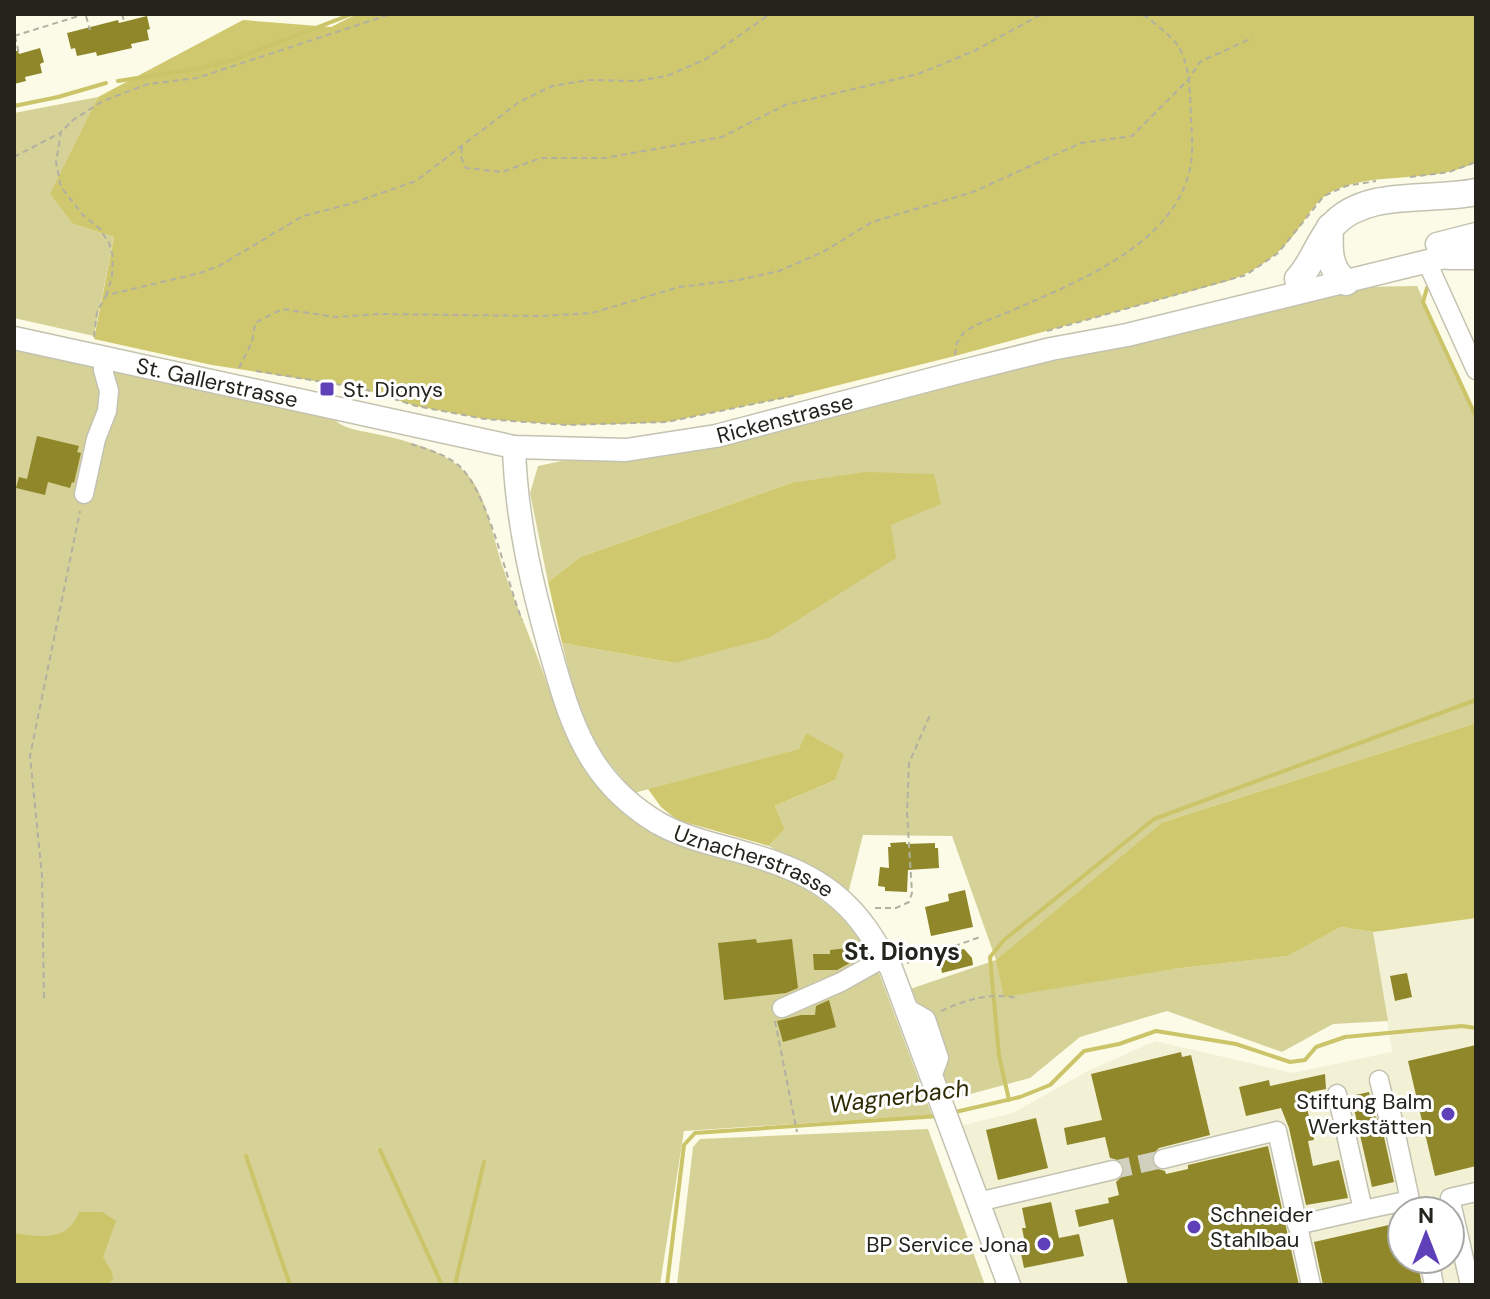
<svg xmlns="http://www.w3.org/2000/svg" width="1490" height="1299" font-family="'DM Sans',sans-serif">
  <rect width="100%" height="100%" fill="#fcfbe8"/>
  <path fill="#f2f0d5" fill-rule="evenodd" d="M1476,918V1285H1009L959,1126L1013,1113L1086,1072L1155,1041L1292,1073L1392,1052L1373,932ZM1402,1211H1450V1259H1402Z"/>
  <g fill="#d6d297">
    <path d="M98,97L51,194L73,224L114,237L94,336L14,318V113Z"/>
    <path d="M1417,286L1476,412V723L1163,822L1173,969L1286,956L1341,927L1373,932L1388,1021L1333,1024L1282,1052L1167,1011L1080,1037L1030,1078L948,1100C938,1083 944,1075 944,1057C944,1031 923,1008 907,990L996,960L952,836L863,835L848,894L769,846L785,829L775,806L835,780L806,733L800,749L634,793L584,732L562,643L674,663L791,483L580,557L548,582L530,493L538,466L1028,362L1358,287Z"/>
    <path d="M14,338L332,417C343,430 360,430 376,434C408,441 451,451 472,480C488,504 493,537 502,565C514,601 530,636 543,672C563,729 574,771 623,811C643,829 668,835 693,844C768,870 834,887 875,962L932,1115L684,1131L660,1285H14Z"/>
    <path d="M928,1129L985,1285H677L693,1147L700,1139Z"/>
  </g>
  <g fill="#cfc86e">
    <path d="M357,14H1476V162C1432,185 1377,170 1333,191C1316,199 1307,218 1296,232C1278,256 1256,271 1228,281L955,356L803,394L667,422L620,424L566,425L485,419L416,406L360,388L212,365L94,339L114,237L73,224L50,194L98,97L243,20L331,27Z"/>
    <path d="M865,472L934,474L941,504L891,525L896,558L769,638L674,663L562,643L548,582L580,557L791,483Z"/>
    <path d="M1476,723V918L1373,932L1341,927L1287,956L1173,969L1004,997L996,960L1163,822Z"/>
    <path d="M806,733L844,754L835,780L775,806L785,829L769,846L677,820L661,807L648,789L799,749Z"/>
  </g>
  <path fill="#cbc469" d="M79,1212H102L116,1221L103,1257L112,1272L113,1279L108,1285H14V1233C40,1237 68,1242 79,1212Z"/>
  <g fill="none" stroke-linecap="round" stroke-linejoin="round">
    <g stroke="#cbc469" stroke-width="4">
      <path d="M118,81L196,69L230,61L352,14"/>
      <path d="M14,106L58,97L106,83"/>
      <path d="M1427,288L1423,302L1476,417"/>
      <path d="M1009,1100L999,1056L990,957L1004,940L1154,819L1476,700"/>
      <path d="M951,1113L1020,1097L1050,1085L1084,1051L1119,1044L1156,1031L1236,1044L1290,1062L1305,1060L1316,1047L1345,1037L1462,1026L1476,1028"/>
      <path d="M380,1150L442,1285"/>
      <path d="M246,1156L290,1285"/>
      <path d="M455,1285L484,1162"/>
      <path d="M667,1285L684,1145L695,1133L939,1116"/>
    </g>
  </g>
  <g fill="#8f8729">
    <path d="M147,16L150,29L147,30L149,40L131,44L132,48L97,56L96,52L77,56L75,48L71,49L67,33L118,20L119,23Z"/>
    <path d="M40,48L44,62L40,64L42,73L25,77L26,81L14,84V51H18L19,54Z"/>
    <path d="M37,436L79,446L77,452L81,453L74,483L72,482L70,488L48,482L45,495L16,488L19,477L27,479Z"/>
    <path d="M906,842V844L935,843V848H938L939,868L908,870L907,892L885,891V887L878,886L880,867L889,868L888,847H891L890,843Z"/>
    <path d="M965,890L973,927L931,936L925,907L949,901L948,894Z"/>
    <path d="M756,939L757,943L792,939L798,988L786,993L724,1000L718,943Z"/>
    <path d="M856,947L857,959L837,970H814L813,954H830V950Z"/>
    <path d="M964,949L972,958L973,965L942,973L940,961L955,958L954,951Z"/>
    <path d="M1407,973L1412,997L1395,1001L1390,976Z"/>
    <path d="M829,1000L836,1027L783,1042L777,1021L801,1015H815L816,1006Z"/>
    <path d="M1476,1045V1166L1435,1176L1408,1061Z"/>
    <path d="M1181,1052L1182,1057L1191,1055L1210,1135L1159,1148L1152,1155V1163L1155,1168L1165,1171L1166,1174L1188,1169V1165L1268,1146L1299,1285H1128L1113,1219L1079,1227L1075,1210L1109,1203L1108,1198L1119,1195L1116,1182L1125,1173L1121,1161L1110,1158L1105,1137L1067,1145L1064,1128L1102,1120L1091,1074Z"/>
    <path d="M1325,1074L1326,1089L1311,1092L1313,1102L1306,1103L1314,1140L1308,1141L1313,1166L1339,1160L1348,1198L1306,1205L1289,1128L1281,1108L1246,1116L1239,1087L1269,1080L1270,1086Z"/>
    <path d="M1369,1092L1375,1116L1381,1123L1394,1182L1372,1187L1351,1096Z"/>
    <path d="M1036,1118L1048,1168L998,1180L986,1130Z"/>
    <path d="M1051,1202L1059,1238L1079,1234L1084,1256L1024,1268L1020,1249L1026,1248L1022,1228H1026L1022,1208Z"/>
    <path d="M1402,1222V1259H1417L1422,1285H1323L1314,1242Z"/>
  </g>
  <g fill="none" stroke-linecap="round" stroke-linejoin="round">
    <path stroke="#d1d0bf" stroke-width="18" stroke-dasharray="18 9" stroke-linecap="butt" d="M1113,1170L1163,1159"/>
    <defs>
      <g id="minor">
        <path d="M1427,262L1476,370"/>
        <path d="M84,494L96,439L107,411L109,391L103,370V357"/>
        <path d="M905,1007L926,1019L939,1058L931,1080"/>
        <path d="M782,1008L841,982L884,958"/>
        <path d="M1163,1159L1277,1131L1311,1285"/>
        <path d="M978,1202L1113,1170"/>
        <path d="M1363,1210L1410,1200L1391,1112L1387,1113L1379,1080"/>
        <path d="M1297,1225L1363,1210L1337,1094"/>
        <path d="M1429,1259L1434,1285"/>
        <path d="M1470,1285L1450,1198L1476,1192"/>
      </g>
      <g id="major">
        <path d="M1437,244L1476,234"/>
        <path id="s1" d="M14,338L514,447L626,450L716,436L959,372L1051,349L1127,335L1465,252"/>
        <path id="s2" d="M514,447C516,520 533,591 553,660C563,695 573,730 593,761C609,786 633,808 658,823C683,837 712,844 738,851C789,865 833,882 865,927C875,940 882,955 891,968L1009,1285"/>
      </g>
      <g id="highway">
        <path d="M1330,227C1329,248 1328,269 1346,282"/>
        <path d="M1449,256H1476"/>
        <path d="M1298,279C1313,263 1318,242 1332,226C1366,188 1430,202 1476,192"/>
      </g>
    </defs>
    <use href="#minor" stroke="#c3c2b0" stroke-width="21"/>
    <use href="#major" stroke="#c3c2b0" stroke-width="25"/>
    <use href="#highway" stroke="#c3c2b0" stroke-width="29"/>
    <g stroke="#b1b0a1" stroke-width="2" stroke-dasharray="6 4" stroke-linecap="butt">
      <path d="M122,14L124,21"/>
      <path d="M86,16L90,30"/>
      <path d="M14,36L85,14"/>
      <path d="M15,36L19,54"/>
      <path d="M462,147L461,157L466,168L502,172L541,158H604L722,137L785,105L918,74L974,51L1042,14"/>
      <path d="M14,157L60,133"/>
      <path d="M1410,177L1449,172L1476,162"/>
      <path d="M106,296L112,277L113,257L109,243L100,229L82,214L61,187L56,162L61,132L73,120L103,101L148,84L197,78L391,14"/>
      <path d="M1047,331L1246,275L1278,253L1324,196L1346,186L1376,181"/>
      <path d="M94,337L97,311L107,295L200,273L219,266L303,216L350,204L416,181L519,102L552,86L588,80L636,81L667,76L706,59L770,14"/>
      <path d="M955,355L957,343L964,332C981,321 1001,316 1020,307C1084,279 1179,241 1191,163C1193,149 1192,133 1191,120C1190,97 1191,61 1175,42C1166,32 1154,23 1143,14"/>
      <path d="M239,368L252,342L255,323L282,309L336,317L380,314L542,316L592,313L679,287L739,280L779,271L823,252L872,222L973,192L1081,143L1132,136L1188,80L1200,62L1252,38"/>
      <path d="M256,371L360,388L416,406L485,419L566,425L667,422L797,395"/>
      <path d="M411,444C427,449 444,454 457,464C488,489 506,580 522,620"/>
      <path d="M875,908H896L909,902L912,893L907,812L909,763L930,715"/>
      <path d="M907,963L980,937"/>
      <path d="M44,998L42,876L30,756L80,511"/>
      <path d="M941,1011C965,1000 990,992 1017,998"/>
      <path d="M775,1021L797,1132"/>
    </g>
    <use href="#minor" stroke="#fff" stroke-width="18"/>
    <use href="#major" stroke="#fff" stroke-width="22"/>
    <use href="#highway" stroke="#fff" stroke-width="26"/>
  </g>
  <g fill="#6040b8" stroke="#fff" stroke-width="3">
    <rect x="319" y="381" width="16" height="16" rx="4"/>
    <circle cx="1448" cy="1114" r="8"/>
    <circle cx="1194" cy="1227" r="8"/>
    <circle cx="1044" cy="1244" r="8"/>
  </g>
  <g text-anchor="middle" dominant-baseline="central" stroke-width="6" stroke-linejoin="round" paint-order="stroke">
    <g font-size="22" fill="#24231c" stroke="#fff">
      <text stroke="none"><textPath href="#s1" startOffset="208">St. Gallerstrasse</textPath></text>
      <text stroke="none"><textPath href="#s1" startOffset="786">Rickenstrasse</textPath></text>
      <text stroke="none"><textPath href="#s2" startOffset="520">Uznacherstrasse</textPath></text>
    </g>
    <g font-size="22" fill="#24231c" stroke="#fff" text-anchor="start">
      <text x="343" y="389">St. Dionys</text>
      <text x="1432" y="1101" text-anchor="end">Stiftung Balm<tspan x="1432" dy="25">Werkstätten</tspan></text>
      <text x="1210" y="1214">Schneider<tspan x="1210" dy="25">Stahlbau</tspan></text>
      <text x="1028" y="1244" text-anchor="end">BP Service Jona</text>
    </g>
    <g font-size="24" font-weight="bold" fill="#24231c" stroke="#fff">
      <text x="902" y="951">St. Dionys</text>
    </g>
    <g font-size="24" font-style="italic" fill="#2f2c03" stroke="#fff">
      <text transform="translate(899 1096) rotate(-7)">Wagnerbach</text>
    </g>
  </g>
  <rect width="1490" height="1299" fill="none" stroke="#24231c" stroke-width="32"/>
  <g transform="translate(1426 1235)"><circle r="38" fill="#ffffff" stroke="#a7a7a4" stroke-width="2"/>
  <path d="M0-6L14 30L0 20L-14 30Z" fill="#6040b8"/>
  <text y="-12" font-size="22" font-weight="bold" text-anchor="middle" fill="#24231c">N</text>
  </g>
</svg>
